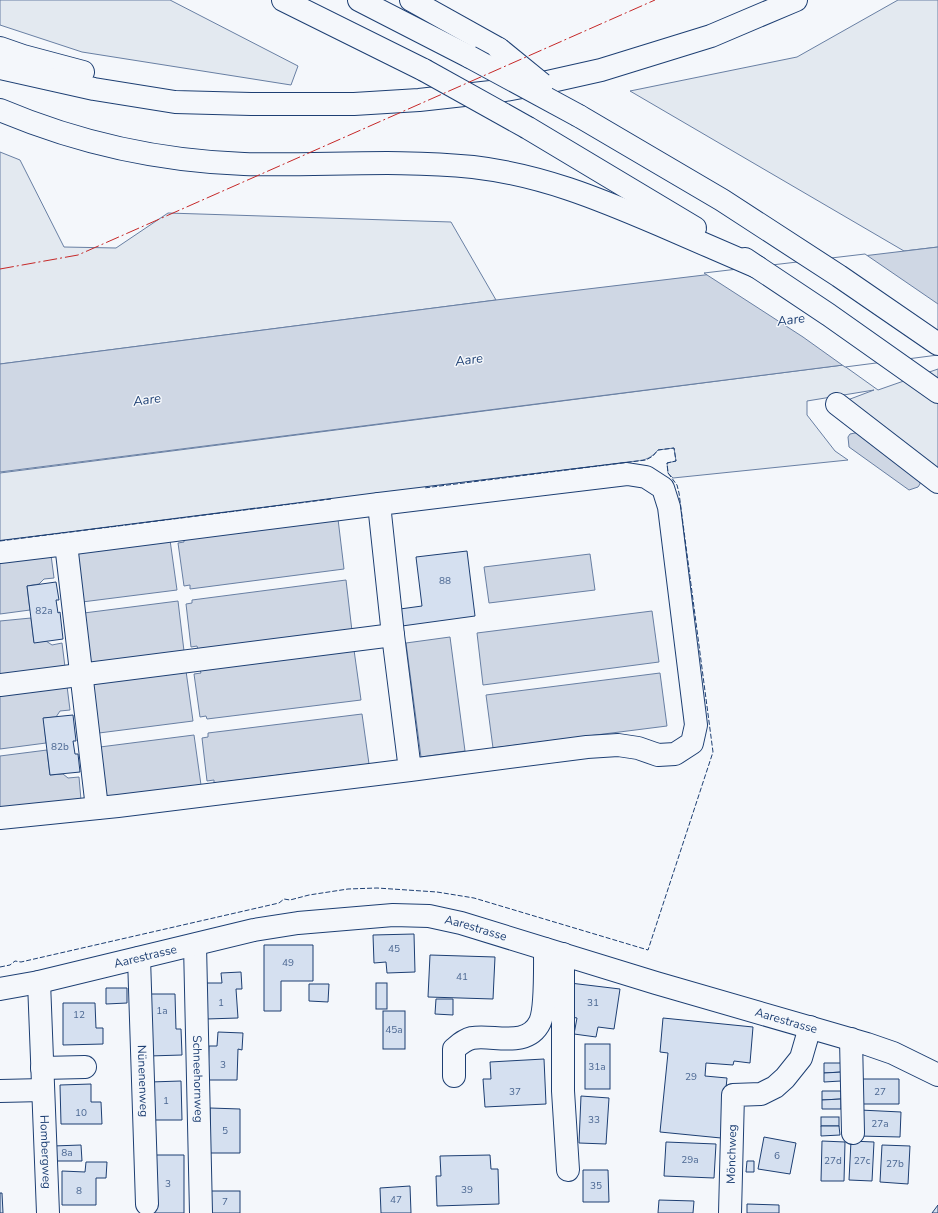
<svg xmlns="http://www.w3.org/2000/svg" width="938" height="1213" font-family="'Nunito Sans',sans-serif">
  <rect width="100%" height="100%" fill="#f4f7fb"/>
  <g fill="#e3e9f0" stroke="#687fa3">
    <path d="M0,0H170L298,66L291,85L82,52L0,25Z"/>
    <path d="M898,0H938V247L904,251L630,91L797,57Z"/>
    <path d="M0,152L20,160L64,247L116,248L168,213L451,222L496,300L0,364Z"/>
    <path d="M843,365L878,390L938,369V482L837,404L874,390L807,401V415L835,451L848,460L673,478L668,473L667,463L676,461L674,448L658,450C651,458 646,460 636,461L0,541V473Z"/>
  </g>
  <g fill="#cfd7e4" stroke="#687fa3">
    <path d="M938,247V353L0,472V364L496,300Z"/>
    <path d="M860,432L920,474V484L918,487L909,490L849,447L848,437L850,434Z"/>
    <path d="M338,519L344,569L190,589V585L184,586L178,543L184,542V538Z"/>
    <path d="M170,540L177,590L82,602L76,552Z"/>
    <path d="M590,554L595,590L489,603L484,567Z"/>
    <path d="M51,555L54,578L44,579L39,584L27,586L30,610L0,614V562Z"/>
    <path d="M346,580L352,631L198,650L197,646L191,647L186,604L192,603V600Z"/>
    <path d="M178,601L184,651L90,663L84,613Z"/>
    <path d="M652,611L659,662L483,685L477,633Z"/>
    <path d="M31,618L34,642L46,641L52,645L62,643L65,667L0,675V621Z"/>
    <path d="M450,637L465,751L421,757L406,643Z"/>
    <path d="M354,650L361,700L207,719L206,716L200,717L194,674L201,673L200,670Z"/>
    <path d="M186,671L193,721L99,733L92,683Z"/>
    <path d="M660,673L667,726L493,748L486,695Z"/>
    <path d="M67,686L70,710L60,711L56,717L44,718L46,743L0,749V695Z"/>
    <path d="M362,714L369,764L214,783V780L207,781L202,738L208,737V733Z"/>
    <path d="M194,735L201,785L106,797L100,747Z"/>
    <path d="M47,750L50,775L63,774L68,778L79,777L81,800L0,811V756Z"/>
  </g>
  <path fill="#f4f7fb" stroke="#687fa3" d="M865,254L938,304V355L845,367L803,337L704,273Z"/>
  <g fill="#d5e0f0" stroke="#1d3f73">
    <path d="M467,551L475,616L402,626L400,609L422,606L416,557Z"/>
    <path d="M56,582L59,600H56L58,613L60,612L63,639L34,643L27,586Z"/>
    <path d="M73,715L76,741H73L75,754H78L80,772L50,775L43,718Z"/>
    <path d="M414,934L415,972L387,973L386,962L374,963L373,935Z"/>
    <path d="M264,945H313V981H281V1011H264Z"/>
    <path d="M430,955L495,957L493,999L428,997Z"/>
    <path d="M241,972L242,989H236L238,1018L206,1019L205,983H222L221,973Z"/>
    <rect x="376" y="983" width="11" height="26"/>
    <path d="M570,983L620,989L614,1029L598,1027L596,1037L574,1034L577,1018L566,1016Z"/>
    <path d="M309,984H329L328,1002L309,1001Z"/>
    <path d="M106,988H127V1003L106,1004Z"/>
    <path d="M148,994H175L176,1029H181L182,1055L149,1056Z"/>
    <path d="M436,999H453V1015L435,1014Z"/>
    <path d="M63,1003H95L96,1028H103V1044L63,1045Z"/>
    <rect x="383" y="1011" width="22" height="38"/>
    <path d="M663,1018L753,1027L750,1063L734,1061L733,1065L706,1063L705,1076L727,1078L721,1138L660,1132L668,1053L660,1052Z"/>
    <path d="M218,1032L243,1033L242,1050L238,1049L237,1080H208L209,1046H217Z"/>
    <rect x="585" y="1044" width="25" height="45"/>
    <path d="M544,1059L546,1104L485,1107L483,1079H491L490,1062Z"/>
    <path d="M824,1063H841L842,1072L824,1073Z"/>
    <path d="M842,1072L841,1081L824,1082V1073Z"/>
    <path d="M861,1079H899V1104H860Z"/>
    <path d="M181,1081L182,1120H151L150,1082Z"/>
    <path d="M91,1084V1102H101L102,1124H61L60,1085Z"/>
    <path d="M822,1091H841V1099L822,1100Z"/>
    <path d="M581,1096L609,1098L606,1144L579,1143Z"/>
    <path d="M841,1099V1109H822V1100Z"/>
    <path d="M210,1108L240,1109V1153H210Z"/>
    <path d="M860,1110L901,1112L900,1137L859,1136Z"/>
    <rect x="821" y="1117" width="18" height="9"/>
    <path d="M821,1126H839L840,1135L821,1136Z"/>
    <path d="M764,1137L796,1143L790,1174L758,1169Z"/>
    <path d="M822,1141L845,1142L844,1181H821Z"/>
    <path d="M851,1141L874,1142L872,1181L849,1180Z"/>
    <path d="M666,1142L716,1144L714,1178L664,1176Z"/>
    <path d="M81,1145L82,1161H54L53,1146Z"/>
    <path d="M882,1145L910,1146L908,1184L880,1182Z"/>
    <path d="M151,1155H184V1213H152Z"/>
    <path d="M490,1155L491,1169H498L499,1204L437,1206L436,1176H441L440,1156Z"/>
    <path d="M747,1161H754V1172H746Z"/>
    <path d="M86,1162H107L106,1178H96V1205H62V1171L85,1172Z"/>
    <path d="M583,1170H608L609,1202H583Z"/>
    <path d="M410,1186L411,1213H381L380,1188Z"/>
    <rect x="211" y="1191" width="29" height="22"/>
    <path d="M0,1193H2L3,1213H0Z"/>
    <path d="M659,1200L694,1201L693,1213H658Z"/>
    <path d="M747,1204L779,1205V1213H747Z"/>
    <path d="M938,1205V1213H932Z"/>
  </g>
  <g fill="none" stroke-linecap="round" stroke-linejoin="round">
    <defs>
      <g id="minor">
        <path d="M837,404L938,482"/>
        <path d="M66,544L379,504"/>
        <path d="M0,552L66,544L97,808"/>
        <path d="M0,685L393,635"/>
        <path d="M0,818L118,806L410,770L587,747L618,745L638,748L658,755L675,754L692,743L696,725L669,507L663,488L646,477L627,474L379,504L393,635L410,770"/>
        <path id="s1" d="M195,945L201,1213"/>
        <path d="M563,954V1091L568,1170"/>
        <path id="s2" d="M139,958L147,1204"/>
        <path id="s3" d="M39,982L48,1213"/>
        <path id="s4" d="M0,989L39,982L254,930L298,923L393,915L429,916L461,923L656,983L867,1044L893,1053L938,1075"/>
        <path d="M851,1039L853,1133"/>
        <path d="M42,1068L85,1067"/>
        <path d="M454,1076V1049C460,1044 464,1040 472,1038C493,1034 527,1049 540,1022C546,1009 545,965 545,949"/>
        <path d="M0,1091L43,1090"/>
        <path id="s5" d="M730,1213L733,1095L761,1094L775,1087L785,1078L801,1058L810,1027"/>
      </g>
      <g id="highway">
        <path d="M283,0L424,70"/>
        <path d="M359,0L470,57"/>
        <path d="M411,0L499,49"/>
        <path d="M0,48L23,56L83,72"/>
        <path d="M0,68L94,89L175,102L251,104H354L419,100L500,91L543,83L601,70L711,36L796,0"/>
        <path d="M0,110C78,143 160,161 244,164C320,166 397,159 473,167C541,175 597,198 660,225C692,239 725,253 757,267"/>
        <path d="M579,116L722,200L839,276L938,344"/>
        <path d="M528,128L695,228"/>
        <path d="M745,259L829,315L938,392"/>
      </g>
    </defs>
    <use href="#minor" stroke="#1d3f73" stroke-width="24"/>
    <use href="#highway" stroke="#1d3f73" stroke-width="24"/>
    <use href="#minor" stroke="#f4f7fb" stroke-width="22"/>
    <use href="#highway" stroke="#f4f7fb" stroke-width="22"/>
    <defs>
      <g id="highway-bridge">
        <path d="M499,49L542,84"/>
        <path d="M470,57L579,116"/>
        <path d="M424,70L528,128"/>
      </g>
    </defs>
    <use href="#highway-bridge" stroke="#1d3f73" stroke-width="24" stroke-linecap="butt"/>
    <use href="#highway-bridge" stroke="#f4f7fb" stroke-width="22"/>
    <g stroke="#1d3f73" stroke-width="1" stroke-dasharray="5 2" stroke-linecap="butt">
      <path d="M0,541L331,499"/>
      <path d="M0,967L10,965L15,961L21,962L279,903L284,899L290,900L309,895L348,889L377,888L437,892L474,898L648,950L713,752L679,493L677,485L668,473L667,463L676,461L674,448L658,450L653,456L646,460L424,488"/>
    </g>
    <path stroke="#c62828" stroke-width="1" stroke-dasharray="14 3 2 3" stroke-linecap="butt" d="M0,269L78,255L655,0"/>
  </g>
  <g text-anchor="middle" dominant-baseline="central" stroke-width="3" stroke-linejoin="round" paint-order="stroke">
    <g font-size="10" fill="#4b6792">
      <text x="445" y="581">88</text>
      <text x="44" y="611">82a</text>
      <text x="60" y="747">82b</text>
      <text x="394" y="949">45</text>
      <text x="288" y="963">49</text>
      <text x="462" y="977">41</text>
      <text x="221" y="1003">1</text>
      <text x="593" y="1003">31</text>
      <text x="162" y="1011">1a</text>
      <text x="79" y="1015">12</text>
      <text x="394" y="1030">45a</text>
      <text x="223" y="1065">3</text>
      <text x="597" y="1067">31a</text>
      <text x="691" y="1077">29</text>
      <text x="515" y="1092">37</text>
      <text x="880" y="1092">27</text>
      <text x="166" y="1101">1</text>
      <text x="81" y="1113">10</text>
      <text x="594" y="1120">33</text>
      <text x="880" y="1124">27a</text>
      <text x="225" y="1131">5</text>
      <text x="67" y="1153">8a</text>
      <text x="777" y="1156">6</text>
      <text x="690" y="1160">29a</text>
      <text x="833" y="1161">27d</text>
      <text x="862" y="1161">27c</text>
      <text x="895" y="1164">27b</text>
      <text x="168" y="1184">3</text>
      <text x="596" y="1186">35</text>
      <text x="467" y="1190">39</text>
      <text x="79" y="1191">8</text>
      <text x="396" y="1200">47</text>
      <text x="225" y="1202">7</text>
    </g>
    <g font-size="12" fill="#1d3f73" stroke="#f4f7fb">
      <text stroke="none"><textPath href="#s4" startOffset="485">Aarestrasse</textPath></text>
      <text stroke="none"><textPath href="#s4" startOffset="149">Aarestrasse</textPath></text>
      <text stroke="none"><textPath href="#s4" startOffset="809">Aarestrasse</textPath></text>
      <text stroke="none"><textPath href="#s1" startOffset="134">Schneehornweg</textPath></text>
      <text stroke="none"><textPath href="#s2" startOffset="123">Nünenenweg</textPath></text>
      <text stroke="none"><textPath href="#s3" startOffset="170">Hombergweg</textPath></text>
      <text stroke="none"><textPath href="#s5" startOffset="59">Mönchweg</textPath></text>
    </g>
    <g font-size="13" font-style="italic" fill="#1d3f73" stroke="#f4f7fb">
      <text transform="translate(791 320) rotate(-7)">Aare</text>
      <text transform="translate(469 360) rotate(-7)">Aare</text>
      <text transform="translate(147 400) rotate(-7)">Aare</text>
    </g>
  </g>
</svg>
